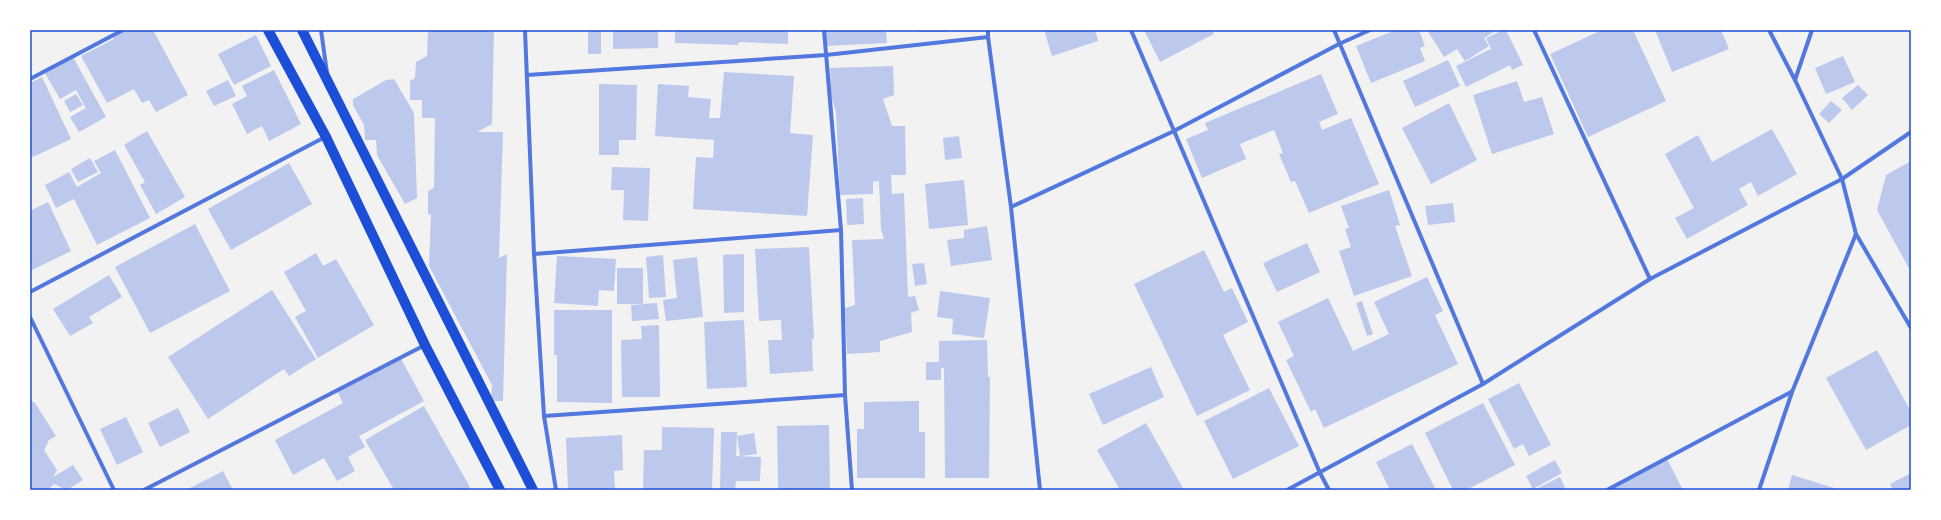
<svg xmlns="http://www.w3.org/2000/svg" width="1941" height="520" font-family="Poppins,sans-serif">
  <rect width="100%" height="100%" fill="#f2f2f2"/>
  <g fill="#bdc9ec">
    <path d="M126,30H153L188,95L156,112L149,100L142,103L134,89L107,103L81,56L114,39L113,37Z"/>
    <path d="M428,30H494L492,124L477,132H503L499,258L507,254L503,401H491L492,385L429,266L431,214L428,215V191L434,188L435,118H422V100H410V81L415,78L416,62L427,56Z"/>
    <rect x="588" y="30" width="13" height="24"/>
    <path d="M613,30H658V48L613,49Z"/>
    <path d="M675,30H788V44L739,42L738,45L675,43Z"/>
    <path d="M823,30H886L887,43L824,46Z"/>
    <rect x="917" y="30" width="30" height="2"/>
    <path d="M1044,30H1095L1098,41L1052,56Z"/>
    <path d="M1144,30H1212L1214,34L1160,62Z"/>
    <path d="M1396,30H1419L1425,46L1420,48L1425,61L1371,83L1356,46Z"/>
    <path d="M1427,30H1497L1484,38L1489,46L1465,61L1457,49L1444,57Z"/>
    <path d="M1503,30H1506L1523,65L1512,70L1510,65L1466,87L1456,66L1491,49L1486,38Z"/>
    <path d="M1602,30H1633L1666,101L1588,137L1550,54Z"/>
    <path d="M1655,30H1721L1729,49L1672,72Z"/>
    <path d="M256,35L271,66L234,85L218,54Z"/>
    <path d="M1843,56L1855,82L1826,94L1815,68Z"/>
    <path d="M73,57L106,117L79,132L70,117L86,108L76,90L60,99L45,73Z"/>
    <path d="M1448,60L1460,86L1415,107L1403,81Z"/>
    <path d="M893,66L894,95L883,99L892,126H905L906,175H891L892,194L904,193L908,297L915,296L919,310L911,313L912,332L880,341V352L847,354L845,308L855,305L852,240L884,239L881,229L879,181L873,182V194L840,195L836,112L831,96L830,68Z"/>
    <path d="M274,70L301,124L269,141L262,126L247,134L232,104L247,96L242,86Z"/>
    <path d="M724,72L794,76L790,133L813,135L807,216L693,209L696,157L713,158L714,140L655,136L658,84L689,86L688,97L711,99L709,118H720Z"/>
    <path d="M1321,74L1338,114L1319,122L1322,130L1351,118L1379,184L1309,213L1295,181L1291,182L1279,154L1283,153L1274,130L1240,144L1246,159L1202,178L1186,139L1208,130L1205,123Z"/>
    <path d="M42,77L71,139L33,157L30,152V125L32,124L30,120V83Z"/>
    <path d="M394,79L414,113L417,198L405,204L377,155L376,140H365L364,125L353,105V99L386,80Z"/>
    <path d="M228,80L236,96L214,106L206,91Z"/>
    <path d="M1517,81L1524,102L1542,97L1554,134L1492,154L1473,95Z"/>
    <path d="M599,84L637,85L636,140H619V155H599Z"/>
    <path d="M1858,85L1868,95L1852,110L1842,98Z"/>
    <path d="M76,94L83,105L70,112L64,101Z"/>
    <path d="M1831,101L1842,110L1829,123L1819,114Z"/>
    <path d="M1449,103L1477,160L1431,184L1402,128Z"/>
    <path d="M1772,129L1797,174L1758,196L1751,182L1739,189L1748,205L1687,239L1675,218L1694,208L1665,154L1698,135L1712,162Z"/>
    <path d="M147,131L185,197L156,214L140,185L145,182L124,145Z"/>
    <path d="M959,136L962,158L945,160L943,138Z"/>
    <path d="M115,150L150,218L97,245L74,199L56,208L45,185L69,172L77,187L101,173L94,161Z"/>
    <path d="M90,158L98,172L78,182L71,169Z"/>
    <path d="M1911,161V272L1877,210L1886,175Z"/>
    <path d="M289,163L312,204L231,250L208,209Z"/>
    <path d="M612,167L650,168L648,221L623,220L624,190H611Z"/>
    <path d="M964,180L968,225L929,229L925,184Z"/>
    <path d="M1389,190L1400,225L1395,226L1412,276L1354,296L1339,251L1351,247L1345,229L1349,228L1341,206Z"/>
    <path d="M863,198L864,224L847,225L846,199Z"/>
    <path d="M48,202L71,251L30,271V211Z"/>
    <path d="M1453,203L1455,222L1428,225L1425,206Z"/>
    <path d="M195,224L230,291L150,333L115,267Z"/>
    <path d="M987,226L992,260L951,266L947,240L964,238V230Z"/>
    <path d="M1307,243L1320,272L1277,292L1263,263Z"/>
    <path d="M809,247L814,339H812L813,371L770,374L768,340H782L781,320L759,321L755,249Z"/>
    <path d="M1204,250L1224,292L1232,288L1248,322L1223,335L1250,390L1197,416L1134,284Z"/>
    <path d="M316,253L323,266L336,259L374,325L318,358L295,317L306,311L284,272Z"/>
    <path d="M744,254V312L724,313L723,255Z"/>
    <path d="M663,255L666,297L649,298L646,257Z"/>
    <path d="M557,256L616,259L614,291L599,290L598,306L554,303Z"/>
    <path d="M697,257L703,317L666,321L663,300L677,298L673,260Z"/>
    <path d="M924,263L927,284L915,286L912,264Z"/>
    <rect x="617" y="268" width="26" height="36"/>
    <path d="M109,275L122,297L89,317L93,323L70,336L53,309Z"/>
    <path d="M1427,277L1443,311L1435,315L1458,364L1324,428L1315,409L1311,412L1286,360L1294,356L1278,322L1328,298L1353,351L1389,334L1374,302Z"/>
    <path d="M272,290L316,359L289,376L284,369L208,419L168,357Z"/>
    <path d="M940,291L990,298L984,338L952,334L953,319L937,317Z"/>
    <path d="M1362,301L1373,334L1367,336L1356,303Z"/>
    <path d="M657,303L659,319L632,321L631,305Z"/>
    <path d="M554,310H612V403L557,402V355H554Z"/>
    <path d="M744,320L747,387L707,389L704,322Z"/>
    <path d="M659,325L660,397H622L621,340L642,339L641,326Z"/>
    <path d="M987,340L988,377H990L989,478H945L944,368H941V380H926V362H939V341Z"/>
    <path d="M1877,350L1911,412V425L1866,450L1826,378Z"/>
    <path d="M400,357L424,401L359,436L365,447L348,457L355,471L337,481L324,458L293,475L275,440L343,403L337,391Z"/>
    <path d="M1151,367L1164,397L1103,425L1089,394Z"/>
    <path d="M1519,383L1551,445L1529,456L1523,444L1514,449L1488,399Z"/>
    <path d="M1269,388L1299,446L1233,479L1204,421Z"/>
    <path d="M30,400L35,403L56,436L49,440L44,450L57,470L53,477L73,465L83,480L67,490L54,484L48,490H30Z"/>
    <path d="M919,401V432H925V478H857V429H864V402Z"/>
    <path d="M1483,403L1515,465L1466,490H1453L1425,433Z"/>
    <path d="M424,406L470,487L465,490H394L365,440Z"/>
    <path d="M178,408L190,432L160,447L148,423Z"/>
    <path d="M126,417L143,452L117,465L100,429Z"/>
    <path d="M1146,423L1184,490H1120L1097,450Z"/>
    <path d="M829,425L830,490H778L777,426Z"/>
    <path d="M662,427L714,428L712,490H643L644,450H662Z"/>
    <path d="M721,432H737L736,456L761,457L760,481H736L735,490H720Z"/>
    <path d="M754,433L757,454L740,456L737,436Z"/>
    <path d="M622,435L623,470L614,471L615,490H568L566,438Z"/>
    <path d="M1412,444L1436,490H1390L1376,462Z"/>
    <path d="M1667,459L1683,490H1610Z"/>
    <path d="M1555,460L1562,473L1533,489L1526,476Z"/>
    <path d="M223,471L233,490H186Z"/>
    <path d="M1911,473V490H1893L1890,484Z"/>
    <path d="M1792,475L1841,490H1788Z"/>
    <path d="M1560,477L1566,490H1534Z"/>
  </g>
  <g fill="none" stroke-linecap="round" stroke-linejoin="round">
    <g stroke="#5277de" stroke-width="4">
      <path d="M321,30L327,73"/>
      <path d="M525,30L534,254L544,416L556,490"/>
      <path d="M824,30L841,230L845,395L852,490"/>
      <path d="M1131,30L1320,473L1329,490"/>
      <path d="M1334,30L1483,384"/>
      <path d="M1534,30L1650,279"/>
      <path d="M1769,30L1795,80"/>
      <path d="M1812,30L1795,80L1842,179L1856,234L1911,328"/>
      <path d="M988,37L1011,207L1040,490"/>
      <path d="M527,75L826,55L988,37V30"/>
      <path d="M30,79L123,30"/>
      <path d="M1011,207L1174,131L1339,44L1370,30"/>
      <path d="M534,254L841,230"/>
      <path d="M30,292L325,137"/>
      <path d="M30,317L114,490"/>
      <path d="M544,416L845,395"/>
      <path d="M144,490L425,345"/>
      <path d="M1287,490L1483,384L1650,279L1842,179L1911,132"/>
      <path d="M1607,490L1791,392"/>
      <path d="M1759,490L1792,392L1856,234"/>
    </g>
    <g stroke="#1d4ed8" stroke-width="10">
      <path d="M268,30L326,137L425,345L500,490"/>
      <path d="M302,30L533,490"/>
    </g>
  </g>
  <rect width="1941" height="520" fill="none" stroke="#ffffff" stroke-width="62"/>
  <rect x="31" y="31" width="1879" height="458" fill="none" stroke="#1d4ed8" stroke-width="1.5"/>
</svg>
